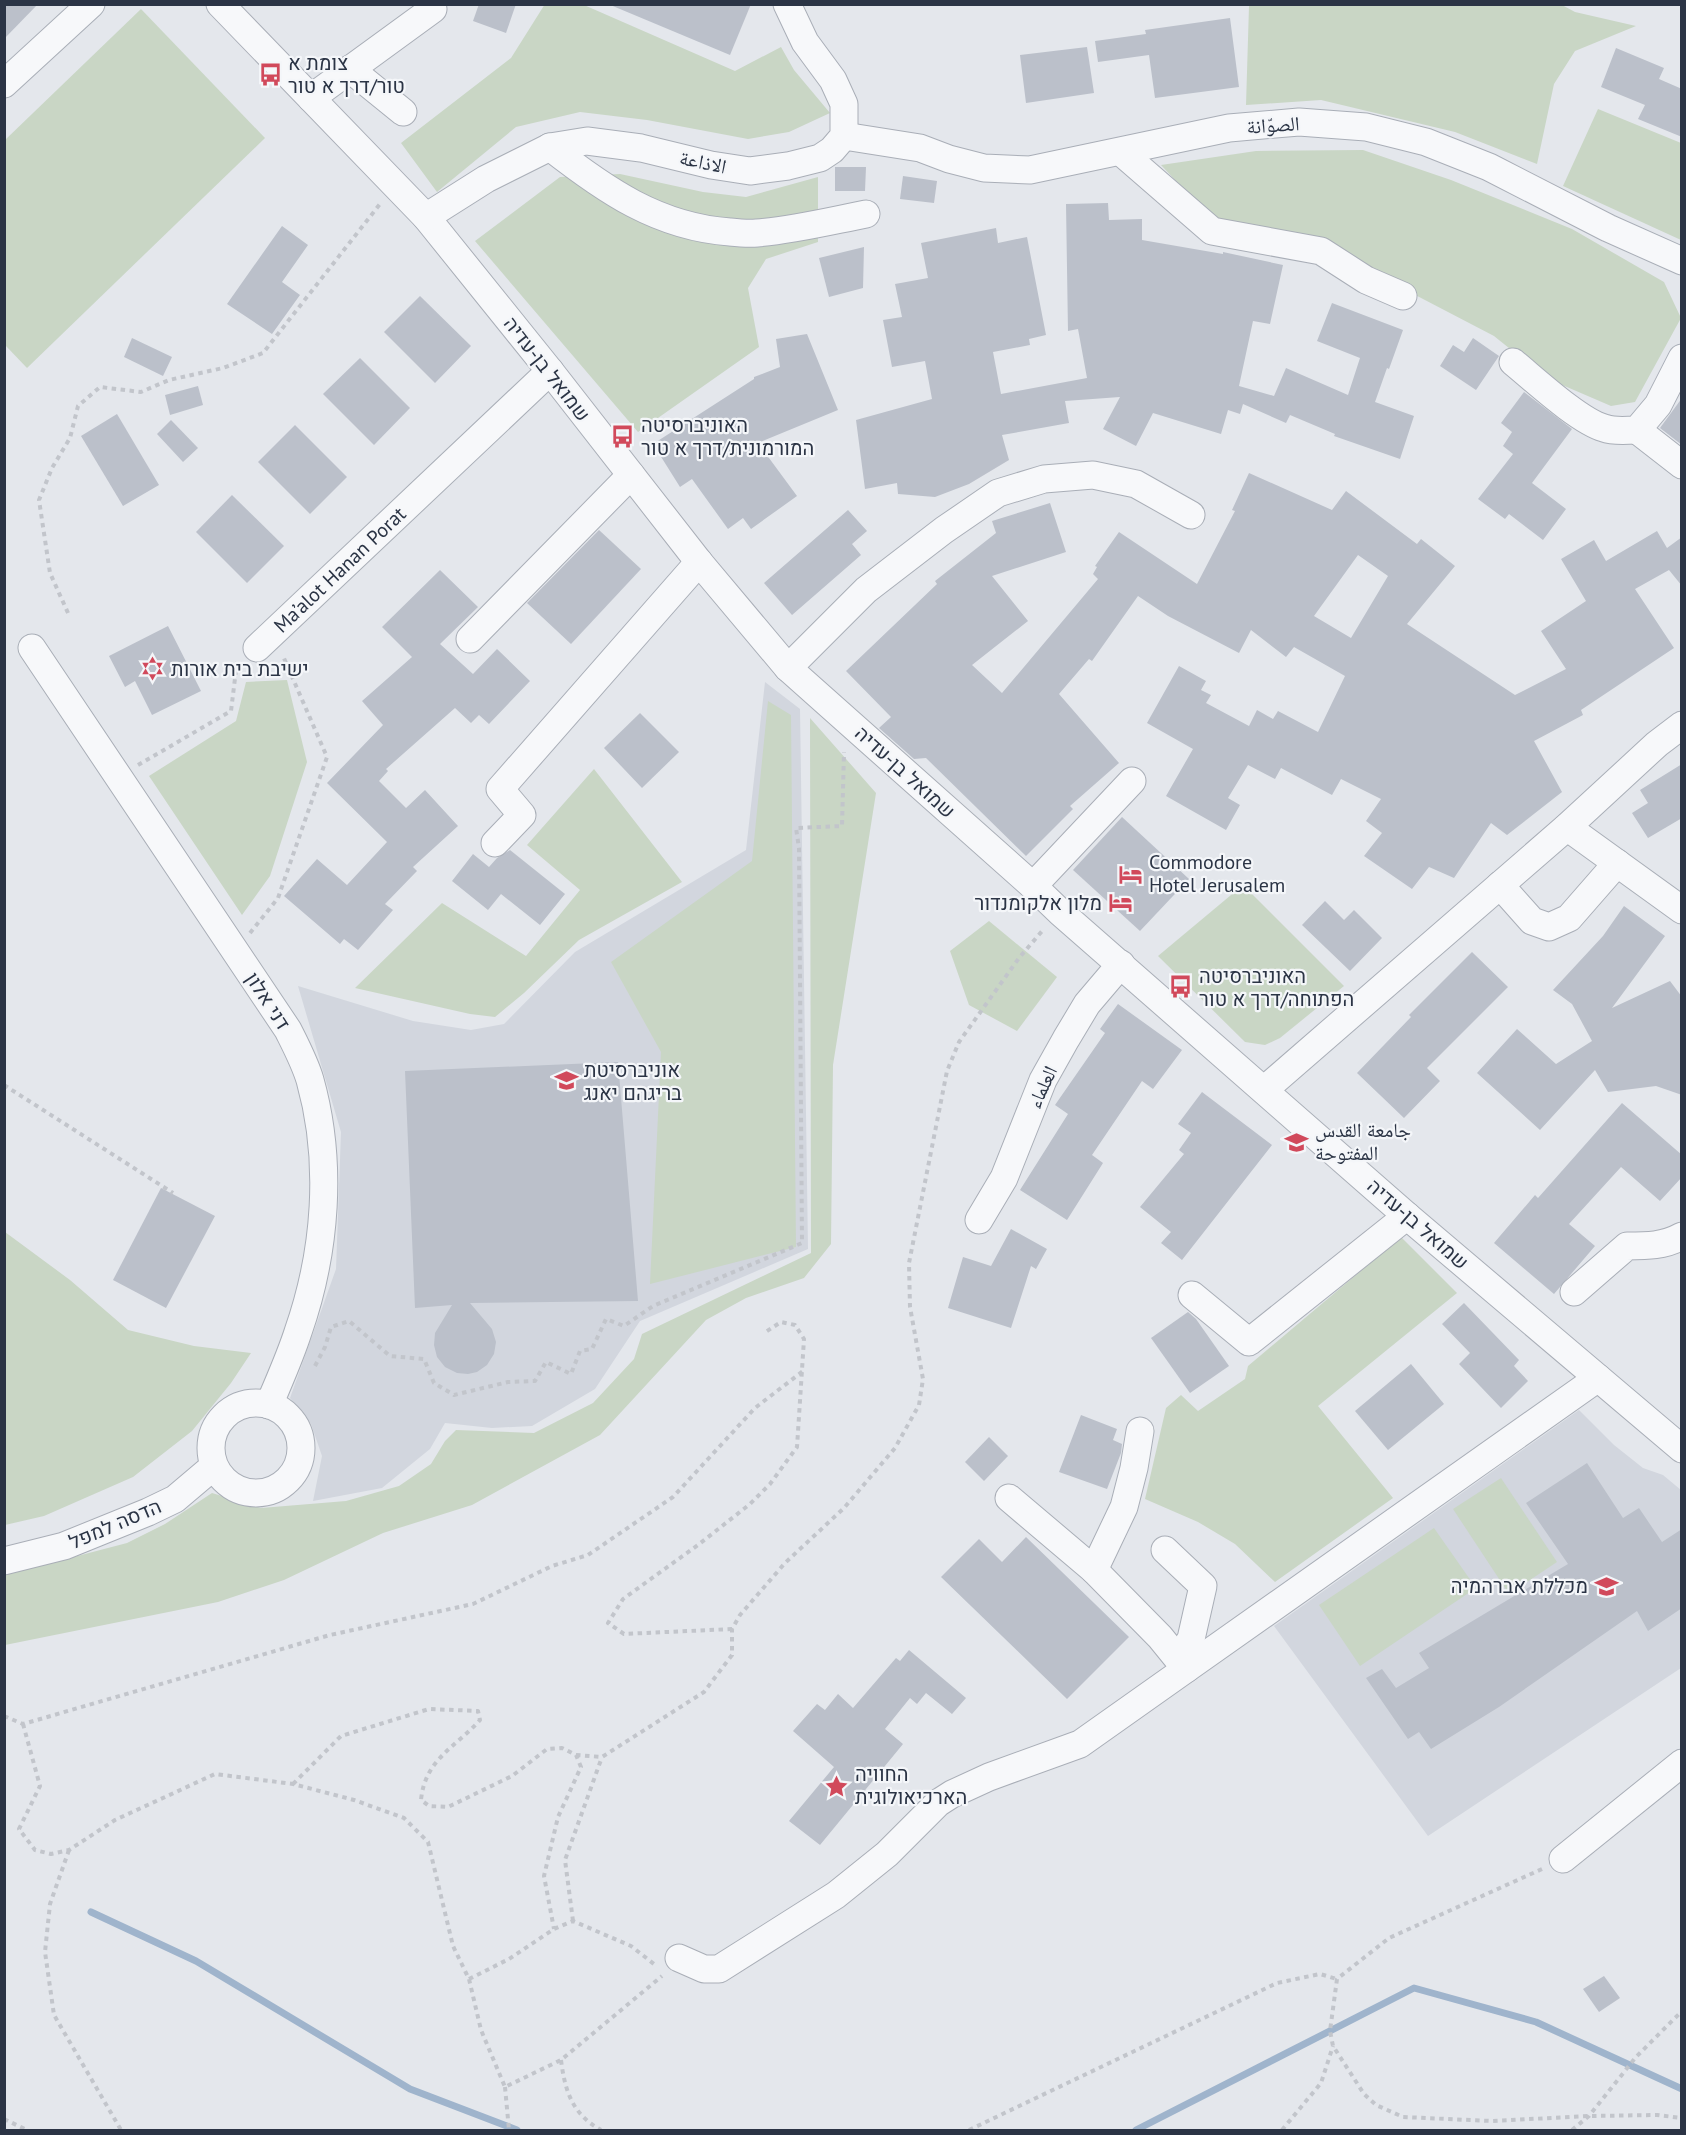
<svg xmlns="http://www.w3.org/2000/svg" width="1686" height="2135" font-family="'PT Sans','Noto Naskh Arabic',Heebo,sans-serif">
  <rect width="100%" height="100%" fill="#e4e7ec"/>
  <g fill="#d2d6de">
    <path d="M765,682L800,709L808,1249L640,1321L595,1389L532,1426L492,1428L445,1423L430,1449L382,1488L313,1501L322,1456L311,1424L290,1398L336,1269L341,1132L298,986L413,1021L471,1030L504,1024L575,952L746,850Z"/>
    <path d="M1579,1410L1614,1445L1643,1468L1663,1475L1681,1490V1668L1428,1836L1274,1626Z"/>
  </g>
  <g fill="#c9d6c5">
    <path d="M545,4L584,5L735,71L781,47L794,70L830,113L789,132L748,139L647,120L580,112L516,127L437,192L401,143L511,58Z"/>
    <path d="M1251,5H1562L1575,12L1636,26L1575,51L1554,84L1537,164L1455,132L1321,100L1246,105L1249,6Z"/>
    <path d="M141,9L265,138L27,368L5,345V140Z"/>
    <path d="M1598,109L1681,143V240L1563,186Z"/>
    <path d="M1363,150L1451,180L1572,229L1664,282L1681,318L1635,402L1611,406L1546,378L1494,336L1400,287L1214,222L1161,165L1256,151Z"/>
    <path d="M620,174L703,192L746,197L818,177V242L766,259L748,288L759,347L638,432L475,241L560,177Z"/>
    <path d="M287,680L307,762L270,876L242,915L149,776L236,721L246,682Z"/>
    <path d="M768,701L791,715L796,1247L650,1284L661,1052L611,962L752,861Z"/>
    <path d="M810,718L876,793L833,1065L831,1244L804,1278L746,1298L706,1320L600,1435L472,1505L383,1533L284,1580L218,1602L5,1645V1575L127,1543L165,1524L212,1493L261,1508L346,1501L399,1486L431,1464L445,1441L456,1430L534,1433L593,1403L634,1359L642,1334L811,1253Z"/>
    <path d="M594,769L682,882L579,940L524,993L495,1017L470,1014L355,988L442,903L526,956L580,890L527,845Z"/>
    <path d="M1243,885L1344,986L1280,1038L1265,1045L1245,1042L1158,956Z"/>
    <path d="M989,921L1057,977L1017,1031L969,1005L950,951Z"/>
    <path d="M5,1232L70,1280L128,1330L194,1346L251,1353L231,1383L192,1431L133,1477L44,1516L5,1525Z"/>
    <path d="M1401,1237L1457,1293L1318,1406L1393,1498L1275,1582L1235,1544L1198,1522L1145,1499L1166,1408L1181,1395L1198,1411L1245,1379L1248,1366Z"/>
    <path d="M1501,1478L1557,1562L1509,1594L1453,1509Z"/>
    <path d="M1434,1528L1476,1588L1360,1666L1319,1605Z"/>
  </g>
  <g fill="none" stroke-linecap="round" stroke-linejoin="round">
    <g stroke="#9fb4cc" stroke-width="7">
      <path d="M91,1912L196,1961L410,2089L517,2130"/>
      <path d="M1136,2130L1414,1988L1536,2022L1682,2089"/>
    </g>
  </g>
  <g fill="#bbc0ca" fill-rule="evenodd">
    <path d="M4,4H38L4,39Z"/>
    <path d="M479,4H516L506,33L473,21Z"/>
    <path d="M608,4H751L730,55Z"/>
    <path d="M1230,18L1239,87L1155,98L1149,55L1098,62L1095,41L1146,34L1145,30Z"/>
    <path d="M1087,47L1094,93L1026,103L1020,55Z"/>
    <path d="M1616,48L1664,68L1659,79L1682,89V137L1638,119L1645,105L1601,87Z"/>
    <path d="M835,167H866L865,191H835Z"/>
    <path d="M903,176L937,181L934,203L900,199Z"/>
    <path d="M1108,203L1109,220L1142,219V240L1223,254V252L1283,265L1270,324L1253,321L1239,386L1274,396L1286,368L1348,395L1360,358L1317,341L1332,303L1403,330L1389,369L1387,368L1375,402L1414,416L1400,459L1334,436L1335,434L1290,415L1286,423L1243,404L1240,414L1228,410L1221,434L1153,413L1136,446L1103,429L1120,397L1065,401L1069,423L1002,435L1009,460L969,484L935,497L898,494L897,483L865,489L856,420L932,399L925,361L892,367L883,320L902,317L895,284L928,278L921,243L996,228L998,243L1027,237L1046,335L1029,339L1030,345L993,352L1001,394L1087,378L1078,329L1068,331L1066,204Z"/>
    <path d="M282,226L308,245L282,282L300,295L272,334L227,304Z"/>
    <path d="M864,247L863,288L829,297L819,258Z"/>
    <path d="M420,296L471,346L435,383L384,332Z"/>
    <path d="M807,334L838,410L758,443L797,496L751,529L743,518L728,529L692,479L680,487L653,444L754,379V377L780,367L776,339Z"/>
    <path d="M132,338L172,357L163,376L124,357Z"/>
    <path d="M1473,338L1499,356L1476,390L1440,366L1453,345L1464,352Z"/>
    <path d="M360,358L410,408L374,445L323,394Z"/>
    <path d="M198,386L203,405L170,415L165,395Z"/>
    <path d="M1524,392L1572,429L1532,483L1566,509L1543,540L1509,514L1505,519L1478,499L1513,454L1503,446L1512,432L1501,423Z"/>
    <path d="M1682,398V445L1660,428Z"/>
    <path d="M117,414L159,485L123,506L81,436Z"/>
    <path d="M171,420L198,448L183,462L157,434Z"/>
    <path d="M295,425L347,477L310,514L258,462Z"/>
    <path d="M1249,473L1332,510L1346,491L1417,544L1421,539L1455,566L1407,624L1515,695L1566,669L1541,631L1586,601L1561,559L1594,540L1606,561L1657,531L1667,548L1682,537V586L1669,570L1635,589L1674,648L1581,710L1583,715L1534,741L1562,792L1507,835L1491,823L1454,878L1429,867L1412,889L1364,856L1382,833L1366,821L1381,799L1341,779L1332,795L1281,768L1275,779L1248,765L1228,798L1240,805L1226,830L1166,796L1193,749L1147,723L1179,666L1206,681L1201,690L1211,695L1206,703L1249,726L1257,710L1273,719L1278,711L1318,732L1345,676L1294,647L1286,657L1251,630L1239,653L1168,616L1138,596L1092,661L1089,659L1059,694L1119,763L1070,806L1073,809L1026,856L926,758L914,759L879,728L891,717L846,671L937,584L935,581L996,533L992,521L1050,503L1066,552L992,576L1028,621L972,665L1002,693L1098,579L1093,574L1097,567L1095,566L1119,532L1197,584L1235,511L1232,510ZM1358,555L1388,576L1351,638L1314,616Z"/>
    <path d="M232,495L284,546L247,583L196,532Z"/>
    <path d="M848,510L867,531L852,544L861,555L792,615L764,583Z"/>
    <path d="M599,530L641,569L571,644L527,603Z"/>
    <path d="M440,570L478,607L440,644L473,674L497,649L530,681L489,724L479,715L471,723L455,708L386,769L388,771L379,781L406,808L425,790L458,826L413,867L417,871L385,904L393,910L358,950L344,939L340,944L284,896L317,859L347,885L387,842L327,783L383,725L362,701L412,657L382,627Z"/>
    <path d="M168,626L201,691L152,715L135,681L125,687L109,656Z"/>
    <path d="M640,713L679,752L642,788L604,748Z"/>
    <path d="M1682,764V818L1648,838L1632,813L1648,803L1640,790Z"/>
    <path d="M1122,817L1189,879L1140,931L1073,870Z"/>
    <path d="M510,850L565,894L540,925L501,894L488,910L452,881L473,854L489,867L497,858Z"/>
    <path d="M1325,901L1344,920L1354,910L1382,938L1350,971L1302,925Z"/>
    <path d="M1624,906L1665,936L1612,1008L1670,981L1682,997V1095L1656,1086L1608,1092L1595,1070L1540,1130L1477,1073L1517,1029L1556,1064L1592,1041L1572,1004L1553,990L1603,936Z"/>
    <path d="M1472,952L1508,987L1427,1068L1440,1081L1404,1118L1357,1073L1411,1017L1409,1015Z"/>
    <path d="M1118,1004L1182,1050L1153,1089L1142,1081L1092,1155L1103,1163L1067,1220L1020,1190L1068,1114L1055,1105L1105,1033L1100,1029Z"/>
    <path d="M618,1062L638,1301L470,1303L492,1329L496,1342L494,1354L487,1365L477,1372L468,1374L457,1373L445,1367L437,1357L434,1345L435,1333L452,1305L415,1308L405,1071Z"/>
    <path d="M1202,1092L1272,1145L1182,1260L1161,1243L1171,1232L1140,1207L1184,1154L1179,1150L1191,1133L1178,1124Z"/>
    <path d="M1622,1103L1682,1155V1177L1660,1201L1621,1167L1569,1224L1595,1246L1554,1294L1494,1243L1535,1195L1538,1198Z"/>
    <path d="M161,1188L215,1216L166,1308L113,1280Z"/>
    <path d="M1011,1229L1047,1249L1036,1269L1031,1266L1011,1328L948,1308L963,1257L991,1266Z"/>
    <path d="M1464,1303L1519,1360L1514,1366L1528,1381L1501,1408L1459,1364L1470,1353L1442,1324Z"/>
    <path d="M1188,1312L1196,1319L1229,1366L1190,1393L1151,1338Z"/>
    <path d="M1411,1364L1444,1404L1388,1450L1355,1411Z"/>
    <path d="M1081,1415L1117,1429L1113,1440L1122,1444L1121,1453L1107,1489L1059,1472Z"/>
    <path d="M989,1437L1008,1456L984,1481L965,1462Z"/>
    <path d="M1587,1463L1623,1518L1639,1508L1662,1542L1682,1529V1608L1648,1631L1637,1611L1499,1707L1431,1749L1419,1732L1408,1739L1366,1678L1382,1669L1396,1688L1429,1668L1419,1653L1568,1564L1526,1503Z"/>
    <path d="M1026,1537L1129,1637L1067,1699L941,1577L979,1539L1002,1562Z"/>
    <path d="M909,1650L966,1698L952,1714L926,1693L917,1704L910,1698L885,1729L903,1744L820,1845L789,1821L834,1767L793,1731L817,1704L825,1710L838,1694L853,1708L896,1658L900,1661Z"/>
    <path d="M1604,1976L1620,1998L1599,2012L1583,1989Z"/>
  </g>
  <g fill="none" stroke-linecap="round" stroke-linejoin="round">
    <defs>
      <g id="minor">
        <path d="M220,4L426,217L550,371L699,562L788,668L1033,886L1060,912L1407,1216L1682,1449"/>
        <path d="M350,69L403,112"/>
        <path d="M4,84L91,4"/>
        <path d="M311,98L433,9"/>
        <path d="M844,136L920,148L949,159L984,168L1030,170L1229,128L1299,122L1366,127L1426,142L1489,167L1608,228L1682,261"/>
        <path d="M550,147C605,190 658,227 730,232C739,233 748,234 757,233C794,230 830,221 866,214"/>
        <path d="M1121,152L1212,231L1321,251L1366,280L1403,296"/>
        <path d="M426,217L486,179L550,147L587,141L641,148L711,165L750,171L788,166L820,158L832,150L844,136V104L833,80L805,42L787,4"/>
        <path d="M1513,362C1535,380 1579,421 1604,428C1615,432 1626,430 1637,430L1658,405L1682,358"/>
        <path d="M1637,430L1682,465"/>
        <path d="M470,639L631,475"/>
        <path d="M32,648L288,1030C296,1046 305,1063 310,1080C333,1162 326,1252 298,1332C290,1357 279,1381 269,1405"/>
        <path id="s1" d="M257,648L550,371"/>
        <path d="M788,668L866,590L944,530L998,493L1044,479L1093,475L1136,484L1191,515"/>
        <path d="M1567,827L1682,910"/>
        <path d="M495,843L522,815L500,789L699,562"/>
        <path d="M1500,885L1532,921L1549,927L1569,918L1617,863"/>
        <path d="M1033,886L1132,781"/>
        <path d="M1264,1090L1567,827L1657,744L1682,725"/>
        <path d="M979,1220L1004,1178L1043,1080L1066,1039L1087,1004L1121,964"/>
        <path d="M1574,1292L1627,1246C1647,1246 1664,1246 1682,1236"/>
        <path d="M1192,1295L1249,1342L1407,1216"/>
        <circle cx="256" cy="1448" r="45"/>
        <path d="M1009,1498L1094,1570L1160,1637L1186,1669L1598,1378"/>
        <path d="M1165,1550L1203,1586L1191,1639L1179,1658"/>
        <path d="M4,1561L64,1546L148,1512L175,1499L214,1466"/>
        <path d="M1094,1570L1124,1507L1134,1468L1140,1431"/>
        <path d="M1563,1859L1682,1763"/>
        <path d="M679,1958L704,1969H719L836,1895L887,1854L938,1803L952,1794L989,1777L1080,1744L1186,1669"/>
      </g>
    </defs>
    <use href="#minor" stroke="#a9aeb7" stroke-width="29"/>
    <g stroke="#c2c5cb" stroke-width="4" stroke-dasharray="4.5 4.5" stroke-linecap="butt">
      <path d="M68,613L50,573L39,500L52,468L70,438L78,406L100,387L141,392L169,380L223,368L263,353L380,204"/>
      <path d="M138,765L231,711L237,662"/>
      <path d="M250,933L278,898L327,757L283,656"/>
      <path d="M4,1085L173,1193"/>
      <path d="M315,1366L325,1347L331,1327L349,1321L390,1356L424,1359L434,1383L454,1395L508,1382L535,1381L546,1362L571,1374L580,1351L592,1349L606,1319L624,1326L653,1306L802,1243L799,848L796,828L842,826L844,752"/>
      <path d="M732,1629L624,1634L608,1623L623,1599L698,1545L750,1504L770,1484L797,1447L804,1339L795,1325L781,1322L764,1333"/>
      <path d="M4,1716L23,1724L330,1635L473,1604L552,1566L588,1555L673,1497L755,1408L803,1371"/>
      <path d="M23,1724L40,1786L19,1829L35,1850L51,1854L69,1850L115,1820L215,1774L293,1784L354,1800L404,1818L428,1842L453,1946L469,1979L481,2030L505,2087L561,2060L662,1976"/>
      <path d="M576,1755L602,1757L704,1692L732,1655V1629L740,1615L785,1563L844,1508L895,1448L919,1405L923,1379L910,1307L909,1263L947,1071L959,1042L1019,958L1043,930"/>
      <path d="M293,1784L341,1736L429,1709L478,1711L480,1720C455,1748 425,1759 421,1800L429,1806L448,1807L512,1776L547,1749L562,1748L576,1755L581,1767L558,1817L544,1876L554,1929"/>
      <path d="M69,1850L50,1904L45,1952L54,2015L121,2130"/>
      <path d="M1542,1869L1389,1938L1337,1979L1330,2031L1333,2046L1364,2094L1376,2105L1403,2117L1492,2121L1589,2116L1657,2115L1682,2118"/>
      <path d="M573,1921L565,1860L602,1757"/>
      <path d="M469,1979L509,1959L554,1929L573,1921L631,1946L654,1964"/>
      <path d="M561,2060C565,2091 572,2114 601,2130"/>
      <path d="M505,2087L509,2130"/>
      <path d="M4,2119L27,2130"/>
      <path d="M969,2130L1277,1983L1320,1974L1337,1979"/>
      <path d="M1282,2130L1321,2083L1333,2046"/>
      <path d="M1572,2130L1589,2116L1636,2057L1682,2011"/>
    </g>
    <use href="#minor" stroke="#f7f8fa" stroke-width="27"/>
  </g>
  <defs>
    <symbol id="bus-bare" viewBox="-9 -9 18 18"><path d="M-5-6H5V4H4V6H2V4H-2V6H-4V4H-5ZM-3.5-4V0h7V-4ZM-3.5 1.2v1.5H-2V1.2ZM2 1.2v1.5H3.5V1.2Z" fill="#d1495b" stroke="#f4f6f9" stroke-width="2.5" paint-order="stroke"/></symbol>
    <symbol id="synagogue-bare" viewBox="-9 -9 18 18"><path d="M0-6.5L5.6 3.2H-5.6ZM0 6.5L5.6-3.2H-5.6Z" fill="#d1495b" stroke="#f4f6f9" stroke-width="2.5" paint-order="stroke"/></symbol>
    <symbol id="hotel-bare" viewBox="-9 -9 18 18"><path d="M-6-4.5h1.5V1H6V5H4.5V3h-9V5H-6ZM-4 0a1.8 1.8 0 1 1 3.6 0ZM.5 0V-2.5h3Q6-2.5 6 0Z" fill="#d1495b" stroke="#f4f6f9" stroke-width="2.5" paint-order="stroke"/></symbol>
    <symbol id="university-bare" viewBox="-9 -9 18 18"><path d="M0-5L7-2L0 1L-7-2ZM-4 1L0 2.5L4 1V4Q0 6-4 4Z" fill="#d1495b" stroke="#f4f6f9" stroke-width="2.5" paint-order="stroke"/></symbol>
    <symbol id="sight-bare" viewBox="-9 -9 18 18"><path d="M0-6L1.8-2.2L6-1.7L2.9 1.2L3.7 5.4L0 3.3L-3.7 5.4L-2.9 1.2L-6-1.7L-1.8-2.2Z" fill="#d1495b" stroke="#f4f6f9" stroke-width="2.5" paint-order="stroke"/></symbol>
  </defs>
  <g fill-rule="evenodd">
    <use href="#bus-bare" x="254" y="58" width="33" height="33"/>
    <use href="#bus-bare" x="606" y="420" width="33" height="33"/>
    <use href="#synagogue-bare" x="136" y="652" width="33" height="33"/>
    <use href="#hotel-bare" x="1114" y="858" width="33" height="33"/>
    <use href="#hotel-bare" x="1104" y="886" width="33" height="33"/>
    <use href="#bus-bare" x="1164" y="970" width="33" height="33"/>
    <use href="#university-bare" x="550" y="1064" width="33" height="33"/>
    <use href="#university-bare" x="1280" y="1126" width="33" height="33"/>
    <use href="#university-bare" x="1590" y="1570" width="33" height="33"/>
    <use href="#sight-bare" x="820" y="1770" width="33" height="33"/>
  </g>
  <g text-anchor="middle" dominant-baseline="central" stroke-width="4.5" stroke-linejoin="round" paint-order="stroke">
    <g font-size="20" fill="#2b3445" stroke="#f4f6f9" text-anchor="start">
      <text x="288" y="63">צומת א<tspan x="288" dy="23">טור/דרך א טור</tspan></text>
      <text x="641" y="425">האוניברסיטה<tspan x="641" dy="23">המורמונית/דרך א טור</tspan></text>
      <text x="171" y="669">ישיבת בית אורות</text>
      <text x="1149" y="862">Commodore<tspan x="1149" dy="23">Hotel Jerusalem</tspan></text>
      <text x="1102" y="903" text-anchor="end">מלון אלקומנדור</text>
      <text x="1199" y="976">האוניברסיטה<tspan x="1199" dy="23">הפתוחה/דרך א טור</tspan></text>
      <text x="584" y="1070">אוניברסיטת<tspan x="584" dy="23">בריגהם יאנג</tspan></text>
      <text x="1315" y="1130">جامعة القدس<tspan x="1315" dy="23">المفتوحة</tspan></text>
      <text x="1588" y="1586" text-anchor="end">מכללת אברהמיה</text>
      <text x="855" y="1774">החוויה<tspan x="855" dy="23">הארכיאולוגית</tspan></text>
    </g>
    <g font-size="20" fill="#2b3445" stroke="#f4f6f9">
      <text transform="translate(1273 125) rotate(-4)">الصوّانة</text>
      <text transform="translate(703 162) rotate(12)">الاذاعة</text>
      <text transform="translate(547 369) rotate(52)">שמואל בן-עדיה</text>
      <text stroke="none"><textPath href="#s1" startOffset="114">Ma’alot Hanan Porat</textPath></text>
      <text transform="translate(905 772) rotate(42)">שמואל בן-עדיה</text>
      <text transform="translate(268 1001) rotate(57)">דני אלון</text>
      <text transform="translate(1042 1087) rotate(-65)">العلماء</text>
      <text transform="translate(1418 1224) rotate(41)">שמואל בן-עדיה</text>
      <text transform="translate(115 1524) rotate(-23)">הדסה למפל</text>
    </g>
  </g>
  <rect width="1686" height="2135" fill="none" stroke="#2b3445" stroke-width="12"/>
</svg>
